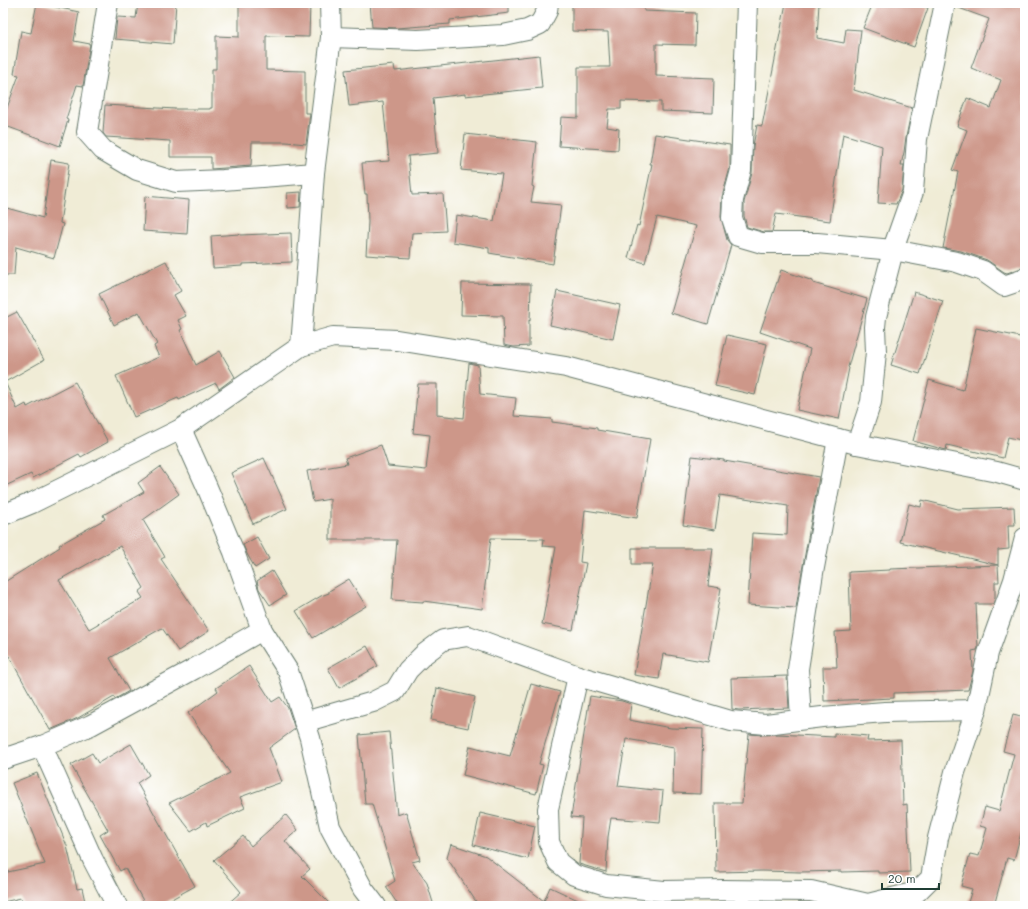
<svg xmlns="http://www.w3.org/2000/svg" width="1028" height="909" font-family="Mali,sans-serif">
  <rect width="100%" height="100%" fill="#fff"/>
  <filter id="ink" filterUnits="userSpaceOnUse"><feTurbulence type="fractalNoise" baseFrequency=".025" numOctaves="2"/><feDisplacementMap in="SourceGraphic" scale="8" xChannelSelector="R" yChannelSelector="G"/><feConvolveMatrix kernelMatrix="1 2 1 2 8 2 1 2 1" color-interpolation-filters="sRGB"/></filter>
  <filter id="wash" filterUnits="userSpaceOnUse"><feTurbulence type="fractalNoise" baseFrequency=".012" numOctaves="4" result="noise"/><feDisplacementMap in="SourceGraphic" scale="16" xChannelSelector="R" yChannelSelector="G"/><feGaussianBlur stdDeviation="0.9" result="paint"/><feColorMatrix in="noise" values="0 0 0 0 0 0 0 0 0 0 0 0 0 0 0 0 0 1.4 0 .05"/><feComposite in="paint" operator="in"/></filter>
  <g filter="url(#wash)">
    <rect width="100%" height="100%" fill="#f0ecd6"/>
    <g id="blocks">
      <g fill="#cd9789" fill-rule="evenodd">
        <path d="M37,3L79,12L74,41L90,44L83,86L77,85L66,119L68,120L60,146L3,125V119L19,75L14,74L21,31L31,33Z"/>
        <path d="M138,3H176L173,44L115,39L117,17L136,18Z"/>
        <path d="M239,3L310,4L309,37L266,36V70L305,71V113H310L306,144L286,142H252L251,166L211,169V157H170V141L106,137L103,133L105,105L176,109H210V108H212V69H216V36L239,37Z"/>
        <path d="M370,3H509V13L450,20V24L397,28L372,27Z"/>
        <path d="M572,3L644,4V11L696,13L695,45L656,44V76L714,78L713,113L661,111V102L621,101V109H609L607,127L619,129L618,150L559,146L561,117L578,118V67H610L608,32L572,31Z"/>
        <path d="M786,3H819L817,38L844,43L846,29L861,30L854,90L912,108L906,137L904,152L901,165H904L902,190L896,204L878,203L882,146L843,134L830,221L776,214L772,232H764L747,227L744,216V202L752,173L753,146L757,125L762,126Z"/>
        <path d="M873,3H915L928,8L914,47L863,28Z"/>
        <path d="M956,3H1025V262L1024,267L1007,273L1004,272L987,260L961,251L943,248L958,172L952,170L967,130L957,126L967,98L991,108L1001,80L971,68L989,19L956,7Z"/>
        <path d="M539,55L542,88L465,96V94L433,98L438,153L408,156L412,195L443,194L446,231L412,233L410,258L366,255L368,222L367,194H365L362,163L389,161L383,102L349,106L345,70L394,65L395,71Z"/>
        <path d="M465,134L537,142L532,186L534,187L531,202L561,205L553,264L489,253V248L453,242L456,215L494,221L502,174L461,170Z"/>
        <path d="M655,134L730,145V168L722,197L721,217L727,240L731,245L708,324L671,313L696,226L657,217L645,263L628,258L637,225L639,226L652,164H650Z"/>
        <path d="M51,160L69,163L60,223L63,224L54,258L16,247L14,275H3V207L43,218Z"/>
        <path d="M301,192L300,207L288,208L287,193Z"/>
        <path d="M145,196L189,200L187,234L143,231Z"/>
        <path d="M291,233L292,262L242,264V266L213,268L211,236L239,234L240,235Z"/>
        <path d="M166,261L181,291L174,295L186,316L178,320L182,329L180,330L196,365L220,351L235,377L219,389L216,383L179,400L178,398L134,417L116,376L159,357L154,346L157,344L139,312L114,325L99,294Z"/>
        <path d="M781,270L813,281V283L867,299L848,367L849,368L839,419L797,410L810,349L760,332Z"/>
        <path d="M462,283L531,284L530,321L529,320V346L514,347L504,345L503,316L461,315Z"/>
        <path d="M557,291L620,305L613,339L550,325Z"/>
        <path d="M914,292L943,301L920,374L891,365Z"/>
        <path d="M17,312L44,360L5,382L17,409L26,404L27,407L75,382L108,442L81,457L79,454L33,478L31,474L3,487V319Z"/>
        <path d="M976,328L1025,338V441L1008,437L1003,458L947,445L946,450L913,441L929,380L963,390Z"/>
        <path d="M727,335L767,344L755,395L715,386Z"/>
        <path d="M469,363L478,365L480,394L516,398L514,416L552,419V422L597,428V430L650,439L637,518L585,510L580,562L586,563L573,630L542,624L556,547L543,546L544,539L491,538L482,609L423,601V602L392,600L397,540H330V499L313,502L307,471L347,464L345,458L381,445L388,466L426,470L430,435L413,433L418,384H437V415L464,418Z"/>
        <path d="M692,456L724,460V461L819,477L802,571L796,608L748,605L752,533L787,535L788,506L720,495L715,530L683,525Z"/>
        <path d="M264,458L287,509L253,524L231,473Z"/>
        <path d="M160,467L179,494L143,520L165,557L161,559L209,631L178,651L162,628L110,658L129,691L115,699L114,697L78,718L50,730L9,656L3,659V583L60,547L59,545L105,519L103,515L144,492L138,483ZM120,546L144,588L139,592L143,598L89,629L59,580Z"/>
        <path d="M922,500L958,509L1014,507L1015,525H1008L1009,549L998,550V565L900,542L909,504L921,507Z"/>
        <path d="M257,537L269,559L255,568L247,554L243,545Z"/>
        <path d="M632,548H713L708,586L721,588L708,662L663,654L659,679L634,675L653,564H632Z"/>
        <path d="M998,565L999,582H995V598L993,604H976L978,648L977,650L972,651L973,671L968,690L894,693V698L824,701L823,667H837L835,632L851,631L849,572L890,570V569Z"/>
        <path d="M272,571L286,595L270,605L259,589L257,581Z"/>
        <path d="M349,579L366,606L313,638L296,611L321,596L329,593V591Z"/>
        <path d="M367,646L378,666L339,688L328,668Z"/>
        <path d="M249,666L272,702L280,697L288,708L295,729L269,748L282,782L240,797L245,808L207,826L206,822L191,831L169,803L230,773L188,713L218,691L216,688Z"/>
        <path d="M787,676L789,708L739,710L732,709L731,678Z"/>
        <path d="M531,684L560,692L539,764L543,765L536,794L463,775L470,746L510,756Z"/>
        <path d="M437,688L475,697L468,728L431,720Z"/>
        <path d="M590,696L622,701L631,704L629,720L671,728L703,729L701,794L673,793L674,747L626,739L618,786L663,791L660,822L611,818L608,837L606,872L579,864L582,818L571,817Z"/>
        <path d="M1013,715L1025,718V818L1014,860L1007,858L994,906H967L972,889L961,886L970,854L979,856L987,828L980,826L985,807L999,811L1014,754L1003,751Z"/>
        <path d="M389,732L397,815L406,812L420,860L412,862L427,883L434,906H399L386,887L395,881L372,804H365L359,735Z"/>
        <path d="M834,733L868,736L867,741L901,740L903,805L907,804L910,872L878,873V871L841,872V871L801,872L762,871L716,872L715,803H742L749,734L765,735L777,734L834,737Z"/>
        <path d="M131,744L149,775L137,783L195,886L159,906H146L125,868L120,871L100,835L108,830L71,765L92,753L98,763Z"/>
        <path d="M37,773L67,846L77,889L82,888L86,906H24L21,898L3,902V873L45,864L12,783Z"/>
        <path d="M480,813L535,826L528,859L473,845Z"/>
        <path d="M286,815L298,830L285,841L310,869L302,876L332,906H225L241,892L214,860L243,836L251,846Z"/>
        <path d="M451,844L486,856L544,901L550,887L591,906H479L447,858Z"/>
      </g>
    </g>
  </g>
  <g filter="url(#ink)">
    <use href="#blocks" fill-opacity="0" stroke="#687a6d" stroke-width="1"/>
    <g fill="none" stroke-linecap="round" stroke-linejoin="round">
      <defs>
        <g id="street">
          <path d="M108,3L87,132L103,150L137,170L176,182L223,180L314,173"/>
          <path d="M747,3L741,170L733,200L732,218L738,236L762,243H817L893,250L957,262L983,271L1004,286L1025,279V278"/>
          <path d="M331,37L418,40L503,35L527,30L540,24L547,11L548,3"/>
          <path d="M301,346L310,230L314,173L331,37L330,3"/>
          <path d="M181,429L207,487L234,552L262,630L288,671L310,738L330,827L363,889L376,906"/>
          <path d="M857,444L871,402L876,352L875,327L876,317L895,243L913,192L917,139L945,3"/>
          <path d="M3,515L32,503L181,429L301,346L333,337L397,340L566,367L857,444L997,472L1025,480"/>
          <path d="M578,676L548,809L549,842L558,862L574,875L606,885L664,891L723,890L811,891L868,904L917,892L931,878L938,838L955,772L976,710L988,653L1014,580L1025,538"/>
          <path d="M801,719L798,669L813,573L838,439"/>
          <path d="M304,722L373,702L395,691L408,670L423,655L443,640L468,636L578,676L731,721L766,724L822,717L885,712L976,710"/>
          <path d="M42,746L93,860L117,906"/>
          <path d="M3,759L42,746L91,725L194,669L262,630"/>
        </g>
      </defs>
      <use href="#street" stroke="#687a6d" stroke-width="22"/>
      <use href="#street" stroke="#fff" stroke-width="20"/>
    </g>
  </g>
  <rect width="1028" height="909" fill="none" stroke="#fff" stroke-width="16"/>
  <path d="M882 883v6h57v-6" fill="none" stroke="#1f3d34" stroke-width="2"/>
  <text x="888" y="883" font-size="12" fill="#1f3d34" stroke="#ffffff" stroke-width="3" paint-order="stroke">20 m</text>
</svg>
